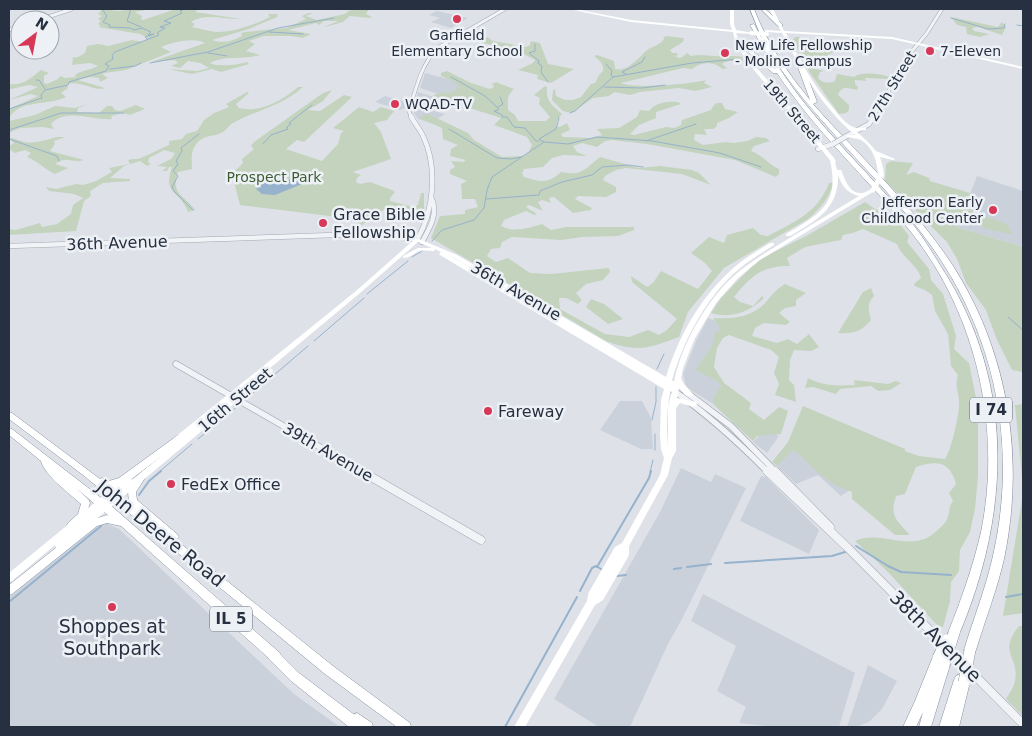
<svg xmlns="http://www.w3.org/2000/svg" width="1032" height="736" font-family="'DejaVu Sans',sans-serif">
  <rect width="100%" height="100%" fill="#dee2e8"/>
  <g fill="#cbd1db">
    <path d="M437,11L468,18L451,28L431,22L440,18L429,15Z"/>
    <path d="M425,73L463,83L483,112L434,97L422,104L415,102L418,92L434,97L438,94L420,88Z"/>
    <path d="M385,96L406,102L405,108L400,110L375,102Z"/>
    <path d="M414,105L445,114L431,123L418,119L414,113Z"/>
    <path d="M977,176L1023,191V247L957,227Z"/>
    <path d="M708,318L725,325L699,371L730,387L718,407L686,387L683,374L697,339Z"/>
    <path d="M620,401H642L651,418L653,449H641L600,430Z"/>
    <path d="M766,428L779,436L767,453L753,442Z"/>
    <path d="M801,441L874,473L841,496L818,475L796,484L777,466Z"/>
    <path d="M681,468L711,482L715,474L746,488L683,617L667,646L630,727H599L554,699L660,512Z"/>
    <path d="M761,476L766,477L819,530L809,554L740,521Z"/>
    <path d="M105,523L119,529L294,694L340,727H9V597L92,529Z"/>
    <path d="M703,594L855,673L839,727H777L739,723L746,707L717,691L736,646L691,621Z"/>
    <path d="M868,665L897,681L882,709L869,722L856,727H847Z"/>
  </g>
  <g fill="#c4d3be">
    <path d="M100,9L120,11L128,9L146,10L135,12L142,16L141,19L143,20L176,9H207H199L195,12L241,19C225,20 206,12 191,22L195,24L192,27C197,28 213,32 216,32C231,33 257,24 270,17L268,14H278L277,17L249,29L212,40C223,44 233,41 242,36L241,33L245,32L286,28L306,19L302,16L309,13H313L306,16L317,20L345,14C350,8 361,9 369,9L366,14L372,17L370,18L350,16L343,22L325,27H324L338,21H324L319,25L316,23L288,30L317,35L311,34L303,38L291,36H264L249,41L255,44L246,51L260,55C245,60 224,55 210,63C216,67 240,65 247,62L249,64L221,72L212,69L192,74L168,69L197,71L209,68L200,63L188,61L180,68L171,66L178,63L175,60L151,62L205,43C195,37 172,42 161,47L171,52L126,70C118,72 111,71 102,74L108,78L100,82L99,78L90,77L78,80L105,88C94,92 81,80 67,84L68,88L61,93L66,97C48,106 18,99 9,119V109L38,96L31,94L9,100L38,87L29,85L11,89H9V84C24,86 30,78 41,70L49,73L44,76V83L47,84L58,79L60,76L65,78L76,77L75,75C82,70 90,70 98,66L90,63L72,65L73,59L71,58L78,57L85,53L87,46L98,44L108,46L132,40L143,42L148,38L140,34L98,27L101,26L98,24L101,21L98,19L102,16L98,14L101,11Z"/>
    <path d="M951,17L998,27L1002,22L1006,27L1002,35L978,27L972,28L974,31L989,34L980,37L967,34L966,27L957,25Z"/>
    <path d="M665,36L684,38L683,42L670,50L672,53H678L676,57L681,58L687,53L691,56C700,54 707,56 716,56C725,57 733,55 742,57L744,61C736,62 729,59 722,64L727,68L723,69C713,61 702,61 692,69L683,68L621,83C633,89 692,84 706,80L704,83L712,87L695,91L679,88L640,92L630,95L614,92L609,96L593,98L571,113L563,111L552,100L553,90L555,89L556,96L565,100H573L581,97L591,84L595,83L599,75L603,71C604,64 600,61 594,56L597,55L614,61L615,69C627,72 639,58 646,51C653,45 662,46 665,36Z"/>
    <path d="M487,37L493,41L526,47L530,45L531,41L540,43L548,64L574,69L551,83L537,79L538,75L518,70L533,63L535,60L518,51L479,42Z"/>
    <path d="M795,37H800L804,46C811,47 829,49 835,46C847,41 853,38 866,43L863,47L845,45L842,50C833,50 828,55 822,61L824,64H818L812,68L824,71L820,72L818,78C822,83 829,84 835,81L837,74L854,77C862,71 883,74 892,78L890,79L865,78L866,81L855,80V84L858,87L857,90C848,88 842,85 838,95L849,105V110L846,113L839,114L810,73L793,40Z"/>
    <path d="M447,71L471,83L490,89L494,87L492,84L496,82L514,89C506,96 508,101 508,110L515,115L518,121H546L550,117L539,104L540,98L534,95L545,86L547,87C545,101 553,106 562,114L557,121L556,126L560,127L567,123L570,130L561,134L563,137L591,138L602,135L597,129L619,128L637,117L640,110L649,111C657,102 666,101 678,102L681,104L656,112V118L639,125L630,134L634,135L666,127L674,128L681,125L682,120L711,110C714,105 715,102 722,103L725,109L738,112L729,118L717,123V126L713,129H704L707,135L695,134L694,140L703,145L726,142L734,143L747,141L756,137L766,138L770,141L754,146L751,151C762,155 768,164 779,169V174L776,177L735,160L647,144L612,140L605,141L597,147L582,143L573,146L577,152L587,156L563,155L552,158L543,167L524,169L522,173L524,177C540,182 548,184 561,172C583,176 583,170 600,157L639,168L660,166L692,170L699,173L711,185L682,174L626,168L616,170L605,176L603,180L616,187V192L606,197L578,196L575,199L592,208L591,210L573,213L554,197L549,198L551,203L542,200L538,202L543,211L529,205L526,207L537,214L534,215L526,211L504,220L501,226C514,233 528,228 542,224L551,230L566,227H634V230L618,236L583,237L561,240L512,237L502,242L500,248L491,249L487,256L496,262L508,258L530,273L551,274L609,268L610,272L603,280L586,284L576,293L582,300L578,304L566,298H559L560,309L605,334L629,337L648,330L659,335L667,330L677,319L632,282L631,276L647,287L653,283L661,271L698,289L712,271L705,263L691,253L709,237L724,243L727,235L753,228L761,235L768,236C795,221 817,214 829,183L834,182C829,198 821,208 808,219L724,268L688,312L679,337C650,348 637,353 606,341L431,238L440,216L465,214V210L478,207L475,199H462L461,184L467,181L450,174V170L455,167L451,161L463,162L466,160L450,156L451,149L458,145L443,139L442,128L419,118L428,114L468,133L474,140L502,157L522,156L528,153L532,145L527,137L494,125L501,118L433,96C441,90 452,96 459,87L453,81L441,76V73Z"/>
    <path d="M298,87H303C282,106 257,110 233,123C229,125 226,131 221,133C213,137 203,135 197,143C190,151 192,160 192,169L178,172C170,195 185,195 195,210L188,212C181,191 162,195 172,167H169L167,171H162L167,167L157,166L171,159L175,153L164,150L149,158L148,162L151,164L147,166L140,161L124,166L110,178L130,179V181L103,183L90,191L91,196L84,201L76,231L9,235V229L16,230L40,223L42,227L57,224L71,214L73,205L83,198L74,194L49,191L46,187L56,189L76,184L83,185L96,181L112,172L109,168L130,164L128,160C133,158 136,160 141,158C151,154 159,149 169,145V141L182,139L186,134L197,131L204,120L214,113L229,107L226,104L247,92L249,93L236,104L239,108C260,113 282,101 298,87Z"/>
    <path d="M332,90L323,101L308,110L320,111L344,95L352,97L304,142L297,140L286,149L322,161L338,144L341,133L344,131L333,128L359,107L373,112L381,107L394,111L387,120L374,123L381,132L391,159L353,172L361,175L357,178L356,182L360,184L370,182L392,190L395,192L390,198V201L413,207L418,205L421,193H424V209L417,213L389,206L362,225L357,224L354,219L240,205L232,174L243,163L242,159L254,149L251,146L254,142L323,93Z"/>
    <path d="M90,103L78,108L77,112L99,113L107,106H112L115,110L120,111L136,105L145,109L130,115L123,113L111,116L112,119C93,121 66,107 51,124L54,129L42,127L20,128L9,133V121L35,115L55,106L75,108Z"/>
    <path d="M57,137H65L54,141L55,144L50,151L84,160C72,164 68,155 55,164L68,168L55,174C44,169 38,161 27,157L31,153L25,150L15,153L9,149V146L14,143L9,138C14,138 15,139 21,141C32,145 46,140 57,137Z"/>
    <path d="M891,161L913,163L906,175L914,172L929,178L930,181L970,193L964,208L973,211L977,225L959,221L957,227L1023,247V372L1012,370L997,340L986,310L966,283L957,259L947,242L885,181L886,164Z"/>
    <path d="M865,202L875,209L896,219L909,236L907,242L929,269L931,280L943,294L956,336L954,349L969,363L978,408V476L975,509L970,532L960,550L959,571L951,582L950,601L943,627L938,626L886,570L855,541C879,529 912,553 934,533C938,530 945,524 947,519C950,513 948,507 953,501L949,493L956,484C950,461 937,460 916,467L905,494L896,496C889,516 897,521 910,535H895L852,499V492C838,487 825,480 814,469C806,462 802,455 793,450L777,466L772,462L788,442L803,406L905,449V451L919,456L945,459C952,448 958,419 959,406C960,394 954,388 958,375L951,366L948,334L935,311L932,295L925,290L914,286L915,283L921,278C917,264 902,258 897,244L863,229L853,233L843,235L841,240L805,247L787,258L790,266C763,265 750,277 734,297L740,302L753,306L762,296L764,298C749,312 732,319 711,313L721,298L758,260L806,236Z"/>
    <path d="M979,214L1007,224L1013,235L983,228Z"/>
    <path d="M785,284L806,293L796,300V306L785,308L779,313L790,322L786,325L764,323L755,328L752,336L777,343L788,339L797,344L809,334L819,347L811,351L794,350L790,360L789,380L794,385L796,402L775,395L779,384L774,373L779,357L771,350L729,335L723,338L717,348L714,367L724,383L751,403L749,409L764,420L779,407L788,411L781,434L757,436L753,441L715,406L713,399L721,386L717,381L695,370L712,346L715,332L720,331L719,326L713,318C732,319 751,318 765,303C772,295 776,289 785,284Z"/>
    <path d="M871,288L874,296C866,304 869,310 871,320C861,332 853,334 838,333L863,292Z"/>
    <path d="M591,299L604,304L623,319L608,324L586,307Z"/>
    <path d="M808,378C823,386 838,386 855,385L854,380L888,384L896,381L901,383L890,390L878,391L871,386L840,389L836,394L813,387L805,388Z"/>
    <path d="M1023,404V488L1015,405Z"/>
    <path d="M1023,494V613L1003,616Z"/>
    <path d="M1019,626H1023V716L1006,699C1009,694 1014,687 1015,681C1020,656 997,654 1019,626Z"/>
  </g>
  <path fill="#96b2cc" d="M270,172L283,180L311,178L312,180L275,195L262,194L256,189L265,180L268,173Z"/>
  <g fill="none" stroke-linecap="round" stroke-linejoin="round">
    <g stroke="#96b2cc" stroke-width="1">
      <path d="M102,9L107,16L103,22L110,25L109,27L130,28L134,30L142,28L151,32L148,35L154,34L145,37L147,39"/>
      <path d="M131,9L127,21L141,27"/>
      <path d="M951,18L988,29L1004,28L1005,24"/>
      <path d="M1017,25L1023,26"/>
      <path d="M269,32L303,34"/>
      <path d="M535,44V51L529,53L539,61L538,63L542,66L541,72L548,82"/>
      <path d="M208,53L227,56"/>
      <path d="M150,63L208,52L278,28L334,18"/>
      <path d="M606,64L612,71L611,75L613,77"/>
      <path d="M110,69L135,66L141,63"/>
      <path d="M626,74L622,72L642,62L645,57"/>
      <path d="M451,77L485,96L498,108V110L494,111L502,115V117H507L514,127L525,128L536,141H539"/>
      <path d="M36,80H39L45,89"/>
      <path d="M604,87L642,88L665,85"/>
      <path d="M498,107L503,104L500,97"/>
      <path d="M9,109L42,98L41,95L45,90L68,85L69,82L106,71L109,66L105,64L113,59L112,55L115,52L159,35L157,33L165,28L160,27L171,23L164,21L182,13L180,11L185,9"/>
      <path d="M570,113L575,111L613,77L692,63L740,59"/>
      <path d="M449,129L497,158L511,159L521,157"/>
      <path d="M9,130L61,113H124"/>
      <path d="M9,139L57,156L59,161"/>
      <path d="M646,141L696,124"/>
      <path d="M544,142L568,144L597,137L652,141L720,153L761,167"/>
      <path d="M263,144L271,135L288,129L287,127L291,124L289,123L312,105"/>
      <path d="M486,199L539,195L540,191L562,182L592,175L602,167L628,165L643,167"/>
      <path d="M193,210L174,191L172,187L178,176L173,171L178,164L176,161L182,151L181,148L199,134"/>
      <path d="M432,241L442,230L474,220L484,208L487,190L492,177L544,142L539,139L556,129L559,118"/>
      <path d="M412,257L422,251"/>
      <path d="M367,294L408,261"/>
      <path d="M1008,317L1023,330"/>
      <path d="M314,341L364,298"/>
      <path d="M657,369L664,354"/>
      <path d="M246,399L308,346"/>
      <path d="M652,420L656,402V387"/>
      <path d="M655,434V450"/>
      <path d="M198,439L239,405"/>
      <path d="M159,472L192,444"/>
      <path d="M650,472L653,460"/>
    </g>
    <g stroke="#96b2cc" stroke-width="2">
      <path d="M139,495L149,481L161,471"/>
      <path d="M856,546L888,566L901,572L951,575"/>
      <path d="M725,563L832,556L845,552"/>
      <path d="M597,567L649,478L651,471"/>
      <path d="M687,567L711,564"/>
      <path d="M674,569L681,568"/>
      <path d="M617,576L626,575"/>
      <path d="M580,591L592,568L596,566L601,569"/>
      <path d="M1006,597L1023,594"/>
      <path d="M9,602L101,526"/>
      <path d="M505,727L577,597"/>
    </g>
    <defs>
      <g id="tertiary-far3">
        <path d="M39,20L72,9"/>
        <path d="M9,30L20,26"/>
        <path d="M411,117L409,111C416,89 421,63 439,47L505,9"/>
        <path d="M873,117L913,50L927,33L942,9"/>
      </g>
      <g id="tertiary-far2">
        <path d="M845,137L869,124L874,116"/>
        <path d="M818,149L833,144"/>
        <path d="M422,242C430,228 439,213 431,197"/>
        <path d="M9,246L363,234L389,235L417,240C434,211 438,167 423,136C420,129 414,123 411,116"/>
      </g>
      <g id="tertiary-far1">
        <path d="M176,364L363,472"/>
        <path d="M674,391C709,415 738,442 768,472"/>
        <path d="M686,392L731,426L776,472"/>
      </g>
      <g id="tertiary">
        <path d="M361,471L481,540"/>
        <path d="M767,471L848,548L1023,724"/>
        <path d="M775,471L830,527"/>
      </g>
      <g id="trunk">
        <path d="M9,412L12,413L100,479L102,478L109,481L119,478L178,435L181,434L184,435L185,437L184,439L125,484L111,488L129,502L128,492L129,489L138,475L141,474L144,475L145,478L136,492L137,500L177,534L179,537L176,540L333,666L410,723L411,727H397L325,674L83,475L9,419Z"/>
        <path d="M9,428L12,429L109,504L280,653L281,657L280,661L276,662L272,661L121,526L107,523L97,526L12,594L9,595V585L91,520L107,515L109,516L76,488L89,500L90,503C87,513 82,530 69,528L67,525L69,522L78,514L81,504C69,493 45,476 41,461L9,435Z"/>
        <path d="M357,713L372,723L373,727C364,727 356,729 351,719L353,715Z"/>
      </g>
      <g id="motorway">
        <path d="M750,9H754C767,43 787,72 810,100L795,59L798,57L801,59L817,102L813,104C854,150 900,193 937,243C1005,333 1027,449 1004,559C997,590 985,620 976,650L974,654L970,656L966,654L964,650C973,620 985,590 992,560C1021,438 992,316 911,220C865,164 810,115 770,53C807,117 867,170 915,227C924,239 932,252 940,265C1016,381 1011,513 958,637L954,639L950,637L948,633C961,600 973,567 981,532C1002,429 977,315 911,232C868,179 814,130 777,73H773L735,41L739,40L775,69L750,25L754,24L762,39Z"/>
        <path d="M761,9H765L782,24V26H778Z"/>
        <path d="M273,649L277,651L299,673L364,722L365,727H349L291,681L269,659L267,655L269,651Z"/>
        <path d="M938,652L942,654L944,659L948,661L950,665L931,727H919L923,712L916,727H903L915,701L934,654Z"/>
        <path d="M960,674L964,676L969,686L959,727H939L954,680L956,676Z"/>
      </g>
    </defs>
    <use href="#tertiary-far3" stroke="#a3a9b2" stroke-width="4"/>
    <use href="#tertiary-far2" stroke="#a3a9b2" stroke-width="5.5"/>
    <use href="#tertiary-far1" stroke="#a3a9b2" stroke-width="7"/>
    <use href="#tertiary" stroke="#a3a9b2" stroke-width="9"/>
    <use href="#trunk" stroke="#8490a0" stroke-width="1"/>
    <use href="#motorway" stroke="#8490a0" stroke-width="1"/>
    <use href="#tertiary-far3" stroke="#f1f3f7" stroke-width="3"/>
    <use href="#tertiary-far2" stroke="#f1f3f7" stroke-width="4.5"/>
    <use href="#tertiary-far1" stroke="#f1f3f7" stroke-width="5.5"/>
    <use href="#tertiary" stroke="#f1f3f7" stroke-width="8"/>
    <g fill="#fff" fill-rule="evenodd">
      <path d="M569,9H575L631,20L732,30L730,24V9H734V24L736,30L753,33L751,34L736,33L739,41L751,61L834,158L836,162L835,163L837,170H841C845,179 849,194 862,193C865,193 869,190 873,188L876,190L760,260L738,278L716,303L695,338L683,368L681,378L684,384L693,394L692,396C686,398 683,392 679,388L677,398L696,402L697,404L696,406L693,407L680,403L676,408V451L672,458L668,475L629,546V554L628,557L603,600L595,605L525,727H514L587,601L588,595L589,592L615,547L622,543L660,475L664,458L661,449L660,435L661,400L664,389L440,255L439,254L441,252L435,249L434,251C430,251 424,250 420,251C414,253 410,258 403,258V256L418,248H432L418,242L360,293L270,368L273,370L272,372L62,548L59,549L56,548L55,545L12,581L9,582V573L125,478L128,477L131,478L132,480L177,443L174,442L173,440L174,438L356,291L415,239H419L457,255L666,377C678,338 698,301 729,272C741,260 756,252 770,243H774V245C760,254 745,263 733,274C703,303 684,340 672,380L674,382C681,345 707,299 736,274C754,259 773,248 793,236C815,223 837,209 859,196C847,193 842,186 838,175C839,209 816,221 790,236H786V234C820,214 840,204 830,160L748,63L735,41L733,32L631,22ZM449,255L453,257L566,324ZM672,391L668,407V446C666,428 667,409 670,392Z"/>
      <path d="M769,9H773L784,31L892,37L1023,67V69L892,39L786,33C800,60 814,87 834,109C839,115 844,122 851,126C856,129 860,128 866,128V130L856,131L868,142L876,151L895,159L893,160L880,157L883,167L884,176L881,178L878,176C878,163 873,147 861,140C857,138 851,138 845,137V135H855C821,106 802,72 782,33L766,32L764,31L766,30L781,31Z"/>
    </g>
    <use href="#trunk" fill="#fff" fill-rule="evenodd"/>
    <use href="#motorway" fill="#fff" fill-rule="evenodd"/>
    <defs>
      <path id="tertiary-bridge" d="M833,144L845,137"/>
      <g id="motorway-bridge">
        <path d="M938,658L947,640"/>
        <path d="M944,665L954,633"/>
        <path d="M964,682L970,650"/>
      </g>
    </defs>
    <use href="#tertiary-bridge" stroke="#a3a9b2" stroke-width="5.5" stroke-linecap="butt"/>
    <use href="#motorway-bridge" stroke="#8490a0" stroke-width="12" stroke-linecap="butt"/>
    <use href="#tertiary-bridge" stroke="#f1f3f7" stroke-width="4.5"/>
    <path stroke="#fff" stroke-width="4" d="M751,33L767,34"/>
    <path stroke="#fff" stroke-width="5" d="M873,190L881,176"/>
    <use href="#motorway-bridge" stroke="#fff" stroke-width="11"/>
  </g>
  <g fill="#d83857" stroke="#edf1f6" stroke-width="2">
    <circle cx="457" cy="19" r="5"/>
    <circle cx="930" cy="51" r="5"/>
    <circle cx="725" cy="53" r="5"/>
    <circle cx="395" cy="104" r="5"/>
    <circle cx="993" cy="210" r="5"/>
    <circle cx="323" cy="223" r="5"/>
    <circle cx="488" cy="411" r="5"/>
    <circle cx="171" cy="484" r="5"/>
    <circle cx="112" cy="607" r="5"/>
  </g>
  <g text-anchor="middle" dominant-baseline="central" stroke-width="5" stroke-linejoin="round" paint-order="stroke">
    <g font-size="14" fill="#263040" stroke="#edf1f6" text-anchor="start">
      <text x="457" y="35" text-anchor="middle">Garfield<tspan x="457" dy="16">Elementary School</tspan></text>
      <text x="735" y="45">New Life Fellowship<tspan x="735" dy="16">- Moline Campus</tspan></text>
      <text x="940" y="51">7-Eleven</text>
      <text x="405" y="104">WQAD-TV</text>
      <text x="983" y="202" text-anchor="end">Jefferson Early<tspan x="983" dy="16">Childhood Center</tspan></text>
    </g>
    <g font-size="14" fill="#263040" stroke="#edf1f6">
      <text transform="translate(892 86) rotate(-59)">27th Street</text>
      <text transform="translate(792 111) rotate(49)">19th Street</text>
    </g>
    <g font-size="14" fill="#3c5d32" stroke="#edf1f6">
      <text x="274" y="177">Prospect Park</text>
    </g>
    <g fill="#edf1f6" stroke="#626a77" stroke-width="1">
      <rect x="970" y="397.5" width="42" height="25" rx="4"/>
      <rect x="210" y="606.5" width="42" height="25" rx="4"/>
    </g>
    <g font-size="15" font-weight="bold" fill="#263040">
      <text x="991" y="410">I 74</text>
      <text x="231" y="619">IL 5</text>
    </g>
    <g font-size="16" fill="#263040" stroke="#edf1f6" text-anchor="start">
      <text x="333" y="214">Grace Bible<tspan x="333" dy="18">Fellowship</tspan></text>
      <text x="498" y="411">Fareway</text>
      <text x="181" y="484">FedEx Office</text>
    </g>
    <g font-size="16" fill="#263040" stroke="#edf1f6">
      <text transform="translate(117 243) rotate(-2)">36th Avenue</text>
      <text transform="translate(516 291) rotate(30)">36th Avenue</text>
      <text transform="translate(235 400) rotate(-40)">16th Street</text>
      <text transform="translate(328 452) rotate(30)">39th Avenue</text>
    </g>
    <g font-size="19" fill="#263040" stroke="#edf1f6">
      <text transform="translate(161 533) rotate(39)">John Deere Road</text>
      <text transform="translate(936 636) rotate(45)">38th Avenue</text>
    </g>
    <g font-size="19" fill="#263040" stroke="#edf1f6">
      <text x="112" y="626">Shoppes at<tspan x="112" dy="22">Southpark</tspan></text>
    </g>
  </g>
  <rect width="1032" height="736" fill="none" stroke="#263040" stroke-width="20"/>
  <g transform="translate(35 35) rotate(32)"><circle r="24" fill="#edf1f6" stroke="#9da4ad"/>
  <path d="M0-4L9 19L0 12L-9 19Z" fill="#d83857"/>
  <text y="-8" font-size="14" font-weight="bold" text-anchor="middle" fill="#263040">N</text>
  </g>
</svg>
